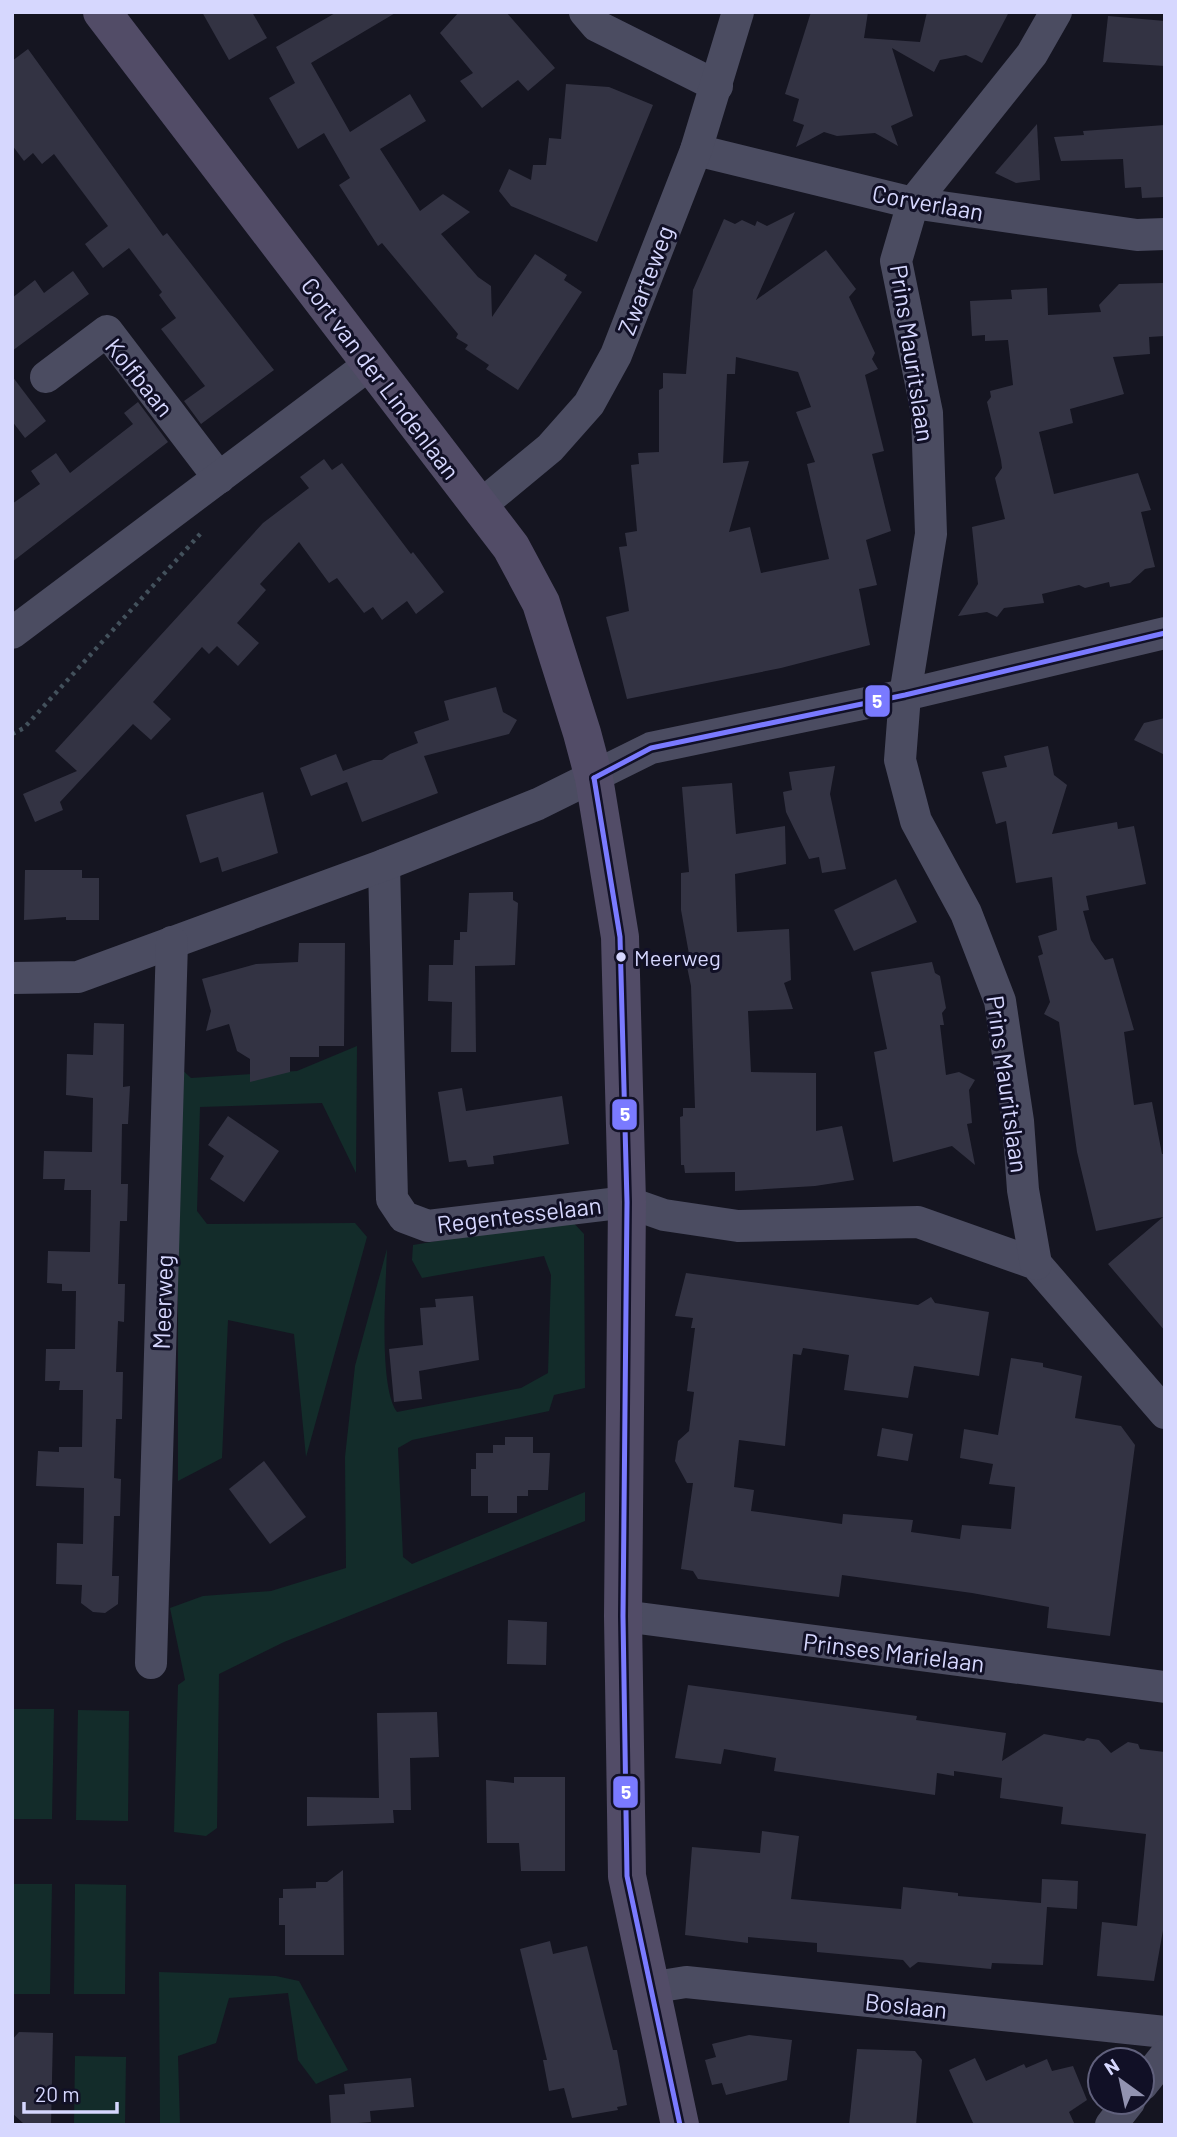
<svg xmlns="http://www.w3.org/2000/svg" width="1177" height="2137" font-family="Barlow,sans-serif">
  <rect width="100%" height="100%" fill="#151521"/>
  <g fill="#132c2a">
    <path d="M357,1046L356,1173L322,1103L200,1107L197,1211L207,1224L355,1223L367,1237L306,1457L294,1334L228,1320L222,1458L178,1481V1066L191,1078L297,1071Z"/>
    <path d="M570,1219L584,1234L585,1388L554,1395L549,1411L412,1440L398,1448L403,1557L412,1564L585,1492V1521L284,1642L219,1674L217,1828L206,1836L174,1832L178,1685L185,1680L170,1608L203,1596L271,1591L346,1568L345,1457L355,1366L387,1249C386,1285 378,1386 397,1412L521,1388L548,1373L551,1275L544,1256L422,1278L412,1260L413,1245Z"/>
    <path d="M12,1709H54L52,1819H12Z"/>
    <path d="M78,1710L129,1711L128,1821L76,1820Z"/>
    <path d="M12,1884H52L50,1994H12Z"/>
    <path d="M75,1884L126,1885L125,1994H74Z"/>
    <path d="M159,1972L276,1976L299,1981L348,2070L316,2084L298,2060L288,1993L229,1998L216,2043L178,2056L180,2125H160Z"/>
    <path d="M75,2056L126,2057L125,2125H74Z"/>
  </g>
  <g fill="#333343" fill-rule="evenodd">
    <path d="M202,12H252L267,38L229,60Z"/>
    <path d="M337,12H397L311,63L350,132L410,94L426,121L380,149L420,211L443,194L470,212L441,234L478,277L491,286L492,317L535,254L567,275L564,280L582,292L518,390L486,369L489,365L465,349L468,345L456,338L458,334L382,243L378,246L339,185L350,178L324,133L298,149L269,98L295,83L276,47Z"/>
    <path d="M459,12H506L555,68L528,91L518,80L482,108L460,81L473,73L440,33Z"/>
    <path d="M811,12H868L864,38L920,42L927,12H1009L982,63L966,55L940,60L934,72L892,48L913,116L891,126L898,146L875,133L837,136L824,132L796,147L804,125L793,121L799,99L785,94Z"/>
    <path d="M1108,16L1165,21V66L1103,62Z"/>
    <path d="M28,49L163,236L167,233L274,370L201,424L184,401L205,386L161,329L176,318L159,295L162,292L129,248L103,268L85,244L108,226L54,154L42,164L33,153L24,161L12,145V61Z"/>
    <path d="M566,84L609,87L653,105L597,242L511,206L499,191L509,169L531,180L533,165H546L549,138L561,139Z"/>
    <path d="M1037,124L1040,180L1016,183L995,173Z"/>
    <path d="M1165,125V197L1142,198L1141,187L1125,188L1123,159L1061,161L1054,137L1084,135L1083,131Z"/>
    <path d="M795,212L756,300L826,250L856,289L849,297L875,353L872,359L878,369L865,375L884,451L872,454L891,531L866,540L877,585L859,589L870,645L781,668L627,699L606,617L629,611L619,547L627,546L625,533L637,531L631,465L639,464L638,453L659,452V390L663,388V373L686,374L693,290L724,219L735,224L742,220L755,226L757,221L767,226ZM736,357L798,372L811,407L796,412L815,462L807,464L829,559L761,573L750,527L729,532L749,461L723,463L727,374H735Z"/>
    <path d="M73,271L89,294L12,351V298L35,280L44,293Z"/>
    <path d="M1165,283V336L1149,337L1150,354L1113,357L1124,394L1070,409L1073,423L1039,432L1054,494L1138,473L1151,510L1141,512L1155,567L1145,569L1130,583L1110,587L1109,582L1085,588L1079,585L1042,594L1044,603L1004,608L997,617L987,612L958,616L978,584L972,527L1005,519L995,478L1002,468L1001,460L987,402L991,397L990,391L1013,385L1008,340L985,341V335L972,336L970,301L1012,299L1011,290L1047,288L1048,315L1101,312L1099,305L1119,284Z"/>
    <path d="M12,376L46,421L25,438L12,421Z"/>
    <path d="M138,402L168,442L12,562V504L40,484L31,471L56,453L70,473L133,424L124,413Z"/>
    <path d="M324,459L332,470L342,463L411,554L413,552L444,592L416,614L407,601L382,620L373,607L364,613L337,578L329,583L299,542L260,584L266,590L237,623L259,643L238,666L217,646L209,654L202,647L153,702L171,719L151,740L133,724L60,802L63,810L35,822L23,794L77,771L55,751L263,523L309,488L300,477Z"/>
    <path d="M496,687L503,712L517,720L509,734L424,756L438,793L362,822L347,782L311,796L300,768L336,754L343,771L373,760H382L390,754L418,743L414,732L449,720L444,701Z"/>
    <path d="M1165,718V755L1134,740L1144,723Z"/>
    <path d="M1048,746L1054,775L1067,785L1052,834L1117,822L1118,829L1134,826L1146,884L1086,896L1089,910L1083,911L1091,940L1105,960L1113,958L1134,1030L1124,1032L1134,1105L1152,1102L1162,1154H1165V1331L1108,1264L1163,1217L1096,1231L1077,1152L1059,1022L1044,1014L1050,1002L1038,956L1043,954L1038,936L1057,930L1052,877L1016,883L1006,821L996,824L982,772L1007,767L1004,756Z"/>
    <path d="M835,766L830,794L846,869L822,873L819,857L809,859L786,812L783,792L792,790L789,772Z"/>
    <path d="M732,783L736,834L785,826L786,864L735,874L737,932L789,929L791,980L784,983L793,1009L748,1011L751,1072L816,1073V1131L842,1126L854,1180L815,1186L735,1191V1172L685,1173L684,1165H681L680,1117L683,1116V1108H695L691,986L685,957L689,954L681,910V873L689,872L682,787Z"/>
    <path d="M263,792L278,853L222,872L218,857L200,863L186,815Z"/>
    <path d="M25,870H82V878H99V920H66V917L24,920Z"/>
    <path d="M896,879L917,922L854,951L834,910Z"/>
    <path d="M513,892V900L518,903L515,965L475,966L476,1052H451L452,1002L428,1001L429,965H453L454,940H460V932H467L469,893Z"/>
    <path d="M299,943H345L344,1046H319V1057H290V1072L250,1082V1059L237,1051L229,1024L206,1031L211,1011L202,979L256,964L298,962Z"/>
    <path d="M932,962L935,973L940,976L946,1008L942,1013L944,1025H940L946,1075L959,1072L975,1080L969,1090L972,1123L967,1124L975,1165L952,1146L893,1162L874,1052L887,1049L871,972Z"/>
    <path d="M94,1023L124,1024L123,1087L130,1086L128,1124H122L121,1184H128L127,1221H120L118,1284H125L124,1322L118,1321L116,1372H123L122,1419H116L114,1478L121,1479L120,1516H114L112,1576H119L118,1604L105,1613L93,1612L81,1603L82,1585L56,1584L57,1543L83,1544L84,1488L36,1486L38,1451L59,1452V1447H82L83,1390H59L60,1381H45L46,1349H75L76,1291H62V1284L47,1283L48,1251L90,1252L91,1190H64L65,1179H43L44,1151L92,1152L93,1098L66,1095L67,1054L93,1055Z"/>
    <path d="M462,1088L466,1111L562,1096L569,1144L493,1156L494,1164L468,1167L466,1160L449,1162L438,1092Z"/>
    <path d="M228,1116L279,1151L244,1202L210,1179L224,1156L208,1145Z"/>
    <path d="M686,1273L918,1305L931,1297L935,1303L989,1312L979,1376L914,1366L908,1398L844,1390L849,1355L803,1348L801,1355L793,1354L785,1446L739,1440L734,1487L754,1490L751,1511L842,1524L843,1514L913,1520L911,1532L960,1539L962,1525L1011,1529L1015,1487L989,1484L993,1464L960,1458L964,1429L998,1435L1011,1358L1043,1363V1367L1082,1376L1075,1418L1121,1426L1135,1445L1110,1636L1047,1628L1049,1607L972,1593L842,1575L839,1597L698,1579L693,1571L681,1569L693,1483H687L675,1461L678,1441L689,1431L694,1392L687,1391L695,1328H691L693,1318L675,1316Z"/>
    <path d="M473,1296L479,1360L419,1371L422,1399L394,1402L389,1349L423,1345L420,1308L436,1307L435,1299Z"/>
    <path d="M882,1428L913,1434L908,1461L877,1456Z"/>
    <path d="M505,1437H533V1453H550L548,1490H528V1496H517V1513H488V1496H471V1469H476V1453H493V1445H505Z"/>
    <path d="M264,1461L306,1517L270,1544L229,1489Z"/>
    <path d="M508,1620L547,1622L546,1665L507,1664Z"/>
    <path d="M688,1685L917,1716L916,1720L1006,1733L1002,1761L1044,1734L1084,1741L1087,1738L1099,1740L1111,1753L1128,1742L1138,1744L1140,1749L1165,1752V1919L1154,1981L1097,1976L1102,1922L1137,1926L1146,1834L1061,1824L1063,1807L1000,1798L1002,1778L954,1771V1776L937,1773L935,1795L774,1771L776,1758L724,1749L721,1764L675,1758Z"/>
    <path d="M437,1712L439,1757L410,1758L411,1810H393L394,1823L307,1826V1797L379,1798L377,1713Z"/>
    <path d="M514,1777H565V1871H521L519,1843H487L486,1780L514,1783Z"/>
    <path d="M762,1831L799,1836L791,1899L901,1909L903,1887L958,1893V1896L1041,1903L1042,1879L1062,1880L1078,1881L1077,1909L1047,1907L1043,1965L992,1963L991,1969L918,1962L910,1968L903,1960L817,1952V1943L748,1937V1943L685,1935L692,1847L760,1853Z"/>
    <path d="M343,1870L344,1955H285V1925H279V1898H283V1889L316,1888V1882H327Z"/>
    <path d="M550,1941L553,1954L587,1946L613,2050H617L627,2105L617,2107L618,2110L572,2118L564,2088L549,2091L543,2060H547L520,1949Z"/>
    <path d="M19,2032L53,2033L51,2125L24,2124L12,2113V2040Z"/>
    <path d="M749,2035L792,2040L787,2080L726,2095L722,2083L712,2085L705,2060L716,2057L712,2044Z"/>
    <path d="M857,2049L915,2051L922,2060L916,2125H849Z"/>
    <path d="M975,2058L986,2081L1024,2064L1026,2068L1047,2059L1052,2071L1073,2066L1087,2100L1069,2112L1075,2125H974L949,2070Z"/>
    <path d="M411,2078L414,2107L370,2111L371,2122L331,2125L329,2095L345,2094L344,2084Z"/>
  </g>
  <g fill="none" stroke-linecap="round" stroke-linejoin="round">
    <path stroke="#43515c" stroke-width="4.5" stroke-dasharray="3.5 5" stroke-linecap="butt" d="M12,734L24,728L201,533"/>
    <g stroke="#4b4c61" stroke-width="32">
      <path d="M585,12L597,26L717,86"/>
      <path d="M696,150L913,203L1137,235L1165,234"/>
      <path d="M46,377L107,331L219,478"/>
      <path d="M481,505L550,448L589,404L616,355L696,150L738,12"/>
      <path d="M12,633L370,364"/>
      <path d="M384,865L392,1199L404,1217L428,1226L627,1202L664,1215L738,1226L918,1222L1036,1264L1165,1413"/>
      <path d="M12,978L78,977L384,865L538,804L651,748L905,695L1165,633"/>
      <path d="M1036,1264L1023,1190L1018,1121L1000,1001L966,913L916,821L900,760L905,695L931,534L927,413L896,261L913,203L1032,54L1056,12"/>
      <path d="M623,1616L1165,1687"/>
      <path d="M151,1663L172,942"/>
      <path d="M649,1988L686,1982L1165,2032"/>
      <path d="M1142,2085L1165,2056"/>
      <path d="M1111,2125L1129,2102"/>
    </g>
    <path stroke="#524c67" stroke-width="38" d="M102,12L511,547L541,603L582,733L594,778L620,937L627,1202L623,1616L627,1876L680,2125"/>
    <defs>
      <g id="bus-1">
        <path d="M594,778L620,937L627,1202L623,1616L627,1876L680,2125"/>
        <path d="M594,778L651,748L905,695L1165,633"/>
      </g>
    </defs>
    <use href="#bus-1" stroke="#111026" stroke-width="10"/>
    <use href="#bus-1" stroke="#7a7aff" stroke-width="5"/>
  </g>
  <circle fill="#d6d7fe" stroke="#111026" stroke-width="2.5" cx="621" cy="957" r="6"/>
  <g text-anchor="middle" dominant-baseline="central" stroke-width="6" stroke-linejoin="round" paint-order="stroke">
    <g font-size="22" fill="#d6d7fe" stroke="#111026" text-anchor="start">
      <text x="634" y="957">Meerweg</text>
    </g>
    <g font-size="24" fill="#d6d7fe" stroke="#111026">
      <text transform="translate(928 202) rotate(10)">Corverlaan</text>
      <text transform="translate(645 280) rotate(-69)">Zwarteweg</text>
      <text transform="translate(913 353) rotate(81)">Prins Mauritslaan</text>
      <text transform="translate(140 377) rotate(51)">Kolfbaan</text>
      <text transform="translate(381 378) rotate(53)">Cort van der Lindenlaan</text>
      <text transform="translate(1008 1084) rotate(82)">Prins Mauritslaan</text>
      <text transform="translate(519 1214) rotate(-7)">Regentesselaan</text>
      <text transform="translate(162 1302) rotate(-88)">Meerweg</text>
      <text transform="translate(894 1652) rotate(7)">Prinses Marielaan</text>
      <text transform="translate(906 2005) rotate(6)">Boslaan</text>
    </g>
  </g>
  <g stroke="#111026" stroke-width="2.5">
    <rect x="864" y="684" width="27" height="34" rx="7" fill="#7a7aff"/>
    <rect x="611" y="1098" width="27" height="33" rx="7" fill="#7a7aff"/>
    <rect x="612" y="1775" width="27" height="34" rx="7" fill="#7a7aff"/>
  </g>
  <g font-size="19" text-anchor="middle" font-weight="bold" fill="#fff">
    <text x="877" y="708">5</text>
    <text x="625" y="1121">5</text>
    <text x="626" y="1799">5</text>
  </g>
  <rect width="1177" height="2137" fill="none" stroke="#d6d7fe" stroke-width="28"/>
  <g transform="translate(1121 2081) rotate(327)"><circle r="33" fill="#111026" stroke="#60607c" stroke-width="2"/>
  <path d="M0-5L12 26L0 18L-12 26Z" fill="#9293b1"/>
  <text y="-10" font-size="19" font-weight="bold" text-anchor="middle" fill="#d6d7fe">N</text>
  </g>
  <path d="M24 2102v10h93v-10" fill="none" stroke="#d6d7fe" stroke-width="3.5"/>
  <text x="35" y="2102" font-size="21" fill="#d6d7fe" stroke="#111026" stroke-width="5" paint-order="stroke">20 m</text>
</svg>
